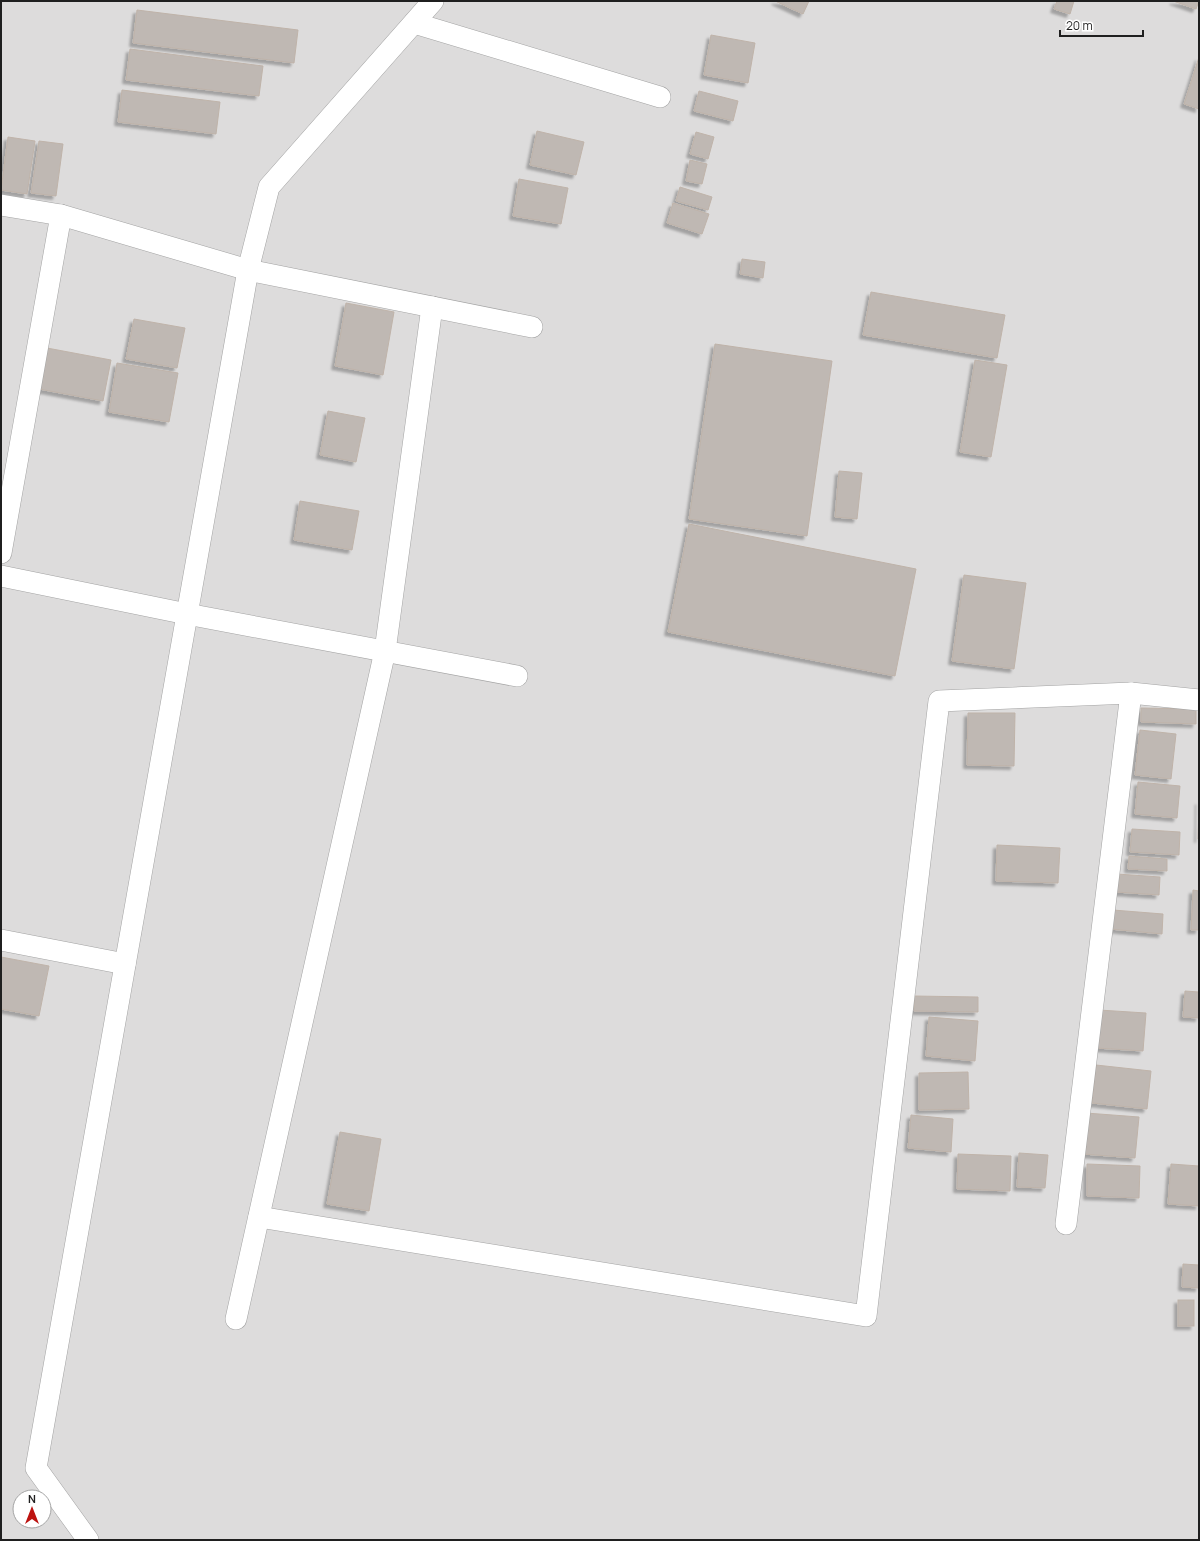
<svg xmlns="http://www.w3.org/2000/svg" width="1200" height="1541" font-family="Manrope,sans-serif">
  <defs>
    <filter id="shadow"><feDropShadow dx="-3.5" dy="3.5" stdDeviation="1" flood-color="#0004"/></filter>
  </defs>
  <rect width="100%" height="100%" fill="#efece6"/>
  <path fill="#dddcdc" fill-rule="evenodd" d="M1,1H1199V1540H1ZM20,1497H44V1521H20Z"/>
  <g fill="#bfb8b3" stroke="#bfb3a9" filter="url(#shadow)">
    <path d="M775,1H809L803,14Z"/>
    <path d="M1057,1H1074L1070,14L1054,9Z"/>
    <path d="M1173,1H1199L1196,9Z"/>
    <path d="M137,10L298,30L294,63L133,43Z"/>
    <path d="M711,35L755,43L748,83L704,75Z"/>
    <path d="M130,49L263,66L259,96L126,80Z"/>
    <path d="M1199,57V109L1184,104Z"/>
    <path d="M122,90L220,102L216,134L118,122Z"/>
    <path d="M699,91L738,101L733,121L694,111Z"/>
    <path d="M537,131L584,142L576,175L530,165Z"/>
    <path d="M696,132L714,137L708,159L690,154Z"/>
    <path d="M8,137L35,141L27,194L1,190Z"/>
    <path d="M39,141L63,144L56,196L31,193Z"/>
    <path d="M690,160L707,164L702,184L686,181Z"/>
    <path d="M519,179L568,188L561,224L513,216Z"/>
    <path d="M680,187L712,197L708,210L676,201Z"/>
    <path d="M673,203L709,214L702,234L667,223Z"/>
    <path d="M742,259L765,262L763,278L740,274Z"/>
    <path d="M871,292L1005,315L997,358L863,335Z"/>
    <path d="M346,303L394,312L383,375L335,366Z"/>
    <path d="M134,319L185,328L177,368L126,359Z"/>
    <path d="M715,344L832,361L807,536L689,519Z"/>
    <path d="M47,348L111,360L103,401L39,389Z"/>
    <path d="M975,360L1007,365L991,457L960,452Z"/>
    <path d="M117,363L178,373L169,422L109,412Z"/>
    <path d="M328,411L365,418L356,462L320,455Z"/>
    <path d="M839,471L862,473L857,519L835,517Z"/>
    <path d="M300,501L359,511L352,550L294,540Z"/>
    <path d="M689,524L916,569L895,676L668,632Z"/>
    <path d="M964,575L1026,583L1014,669L952,661Z"/>
    <path d="M1141,708L1196,709V724L1141,722Z"/>
    <path d="M968,713H1015L1014,766L967,765Z"/>
    <path d="M1140,730L1176,734L1171,779L1135,775Z"/>
    <path d="M1138,782L1180,786L1177,818L1135,814Z"/>
    <path d="M1199,801V839H1198Z"/>
    <path d="M1132,829L1180,832L1179,855L1130,852Z"/>
    <path d="M997,845L1060,848L1058,883L996,881Z"/>
    <path d="M1129,856L1167,859V871L1128,869Z"/>
    <path d="M1117,874L1160,877L1159,895L1116,892Z"/>
    <path d="M1193,890L1199,891V930H1191Z"/>
    <path d="M1113,910L1163,914L1162,934L1110,929Z"/>
    <path d="M1,957L49,966L39,1016L1,1009Z"/>
    <path d="M1185,991L1199,992V1018L1183,1017Z"/>
    <path d="M914,996L978,997V1012L914,1011Z"/>
    <path d="M1099,1010L1146,1013L1143,1051L1096,1048Z"/>
    <path d="M929,1017L978,1021L975,1061L926,1056Z"/>
    <path d="M1096,1065L1151,1071L1147,1109L1092,1103Z"/>
    <path d="M968,1072L969,1109L919,1110V1073Z"/>
    <path d="M1086,1113L1139,1117L1135,1158L1083,1154Z"/>
    <path d="M911,1115L953,1119L951,1152L908,1148Z"/>
    <path d="M340,1132L381,1139L369,1211L327,1204Z"/>
    <path d="M1019,1153L1048,1155L1045,1188L1017,1187Z"/>
    <path d="M958,1154L1011,1156L1010,1191L957,1189Z"/>
    <path d="M1087,1164L1140,1166L1139,1198L1087,1196Z"/>
    <path d="M1171,1164L1199,1166V1206L1168,1204Z"/>
    <path d="M1183,1264L1199,1265V1288L1182,1287Z"/>
    <rect x="1178" y="1300" width="16" height="26"/>
  </g>
  <g fill="none" stroke-linecap="round" stroke-linejoin="round">
    <defs>
      <g id="minor">
        <path d="M414,23L660,97"/>
        <path d="M1,205L61,215"/>
        <path d="M1,553L61,215L248,270L532,327"/>
        <path d="M1,576L187,614L517,676"/>
        <path d="M1,940L125,964"/>
        <path d="M259,1217L866,1316L939,701L1131,693L1199,700"/>
        <path d="M1066,1224L1131,693"/>
        <path d="M236,1319L385,651L432,307"/>
        <path d="M88,1540L36,1468L248,270L269,187L433,1"/>
      </g>
    </defs>
    <use href="#minor" stroke="#a3a3a3" stroke-width="22"/>
    <use href="#minor" stroke="#fff" stroke-width="21"/>
  </g>
  <rect width="1200" height="1541" fill="none" stroke="#1f1f1f" stroke-width="4"/>
  <g transform="translate(32 1509)"><circle r="19" fill="#ffffff" stroke="#a5a5a5"/>
  <path d="M0-3L7 15L0 10L-7 15Z" fill="#bd1310"/>
  <text y="-6" font-size="11" font-weight="bold" text-anchor="middle" fill="#1f1f1f">N</text>
  </g>
  <path d="M1060 30v6h83v-6" fill="none" stroke="#1f1f1f" stroke-width="2"/>
  <text x="1066" y="30" font-size="12" fill="#1f1f1f" stroke="#ffffff" stroke-width="3" paint-order="stroke">20 m</text>
</svg>
